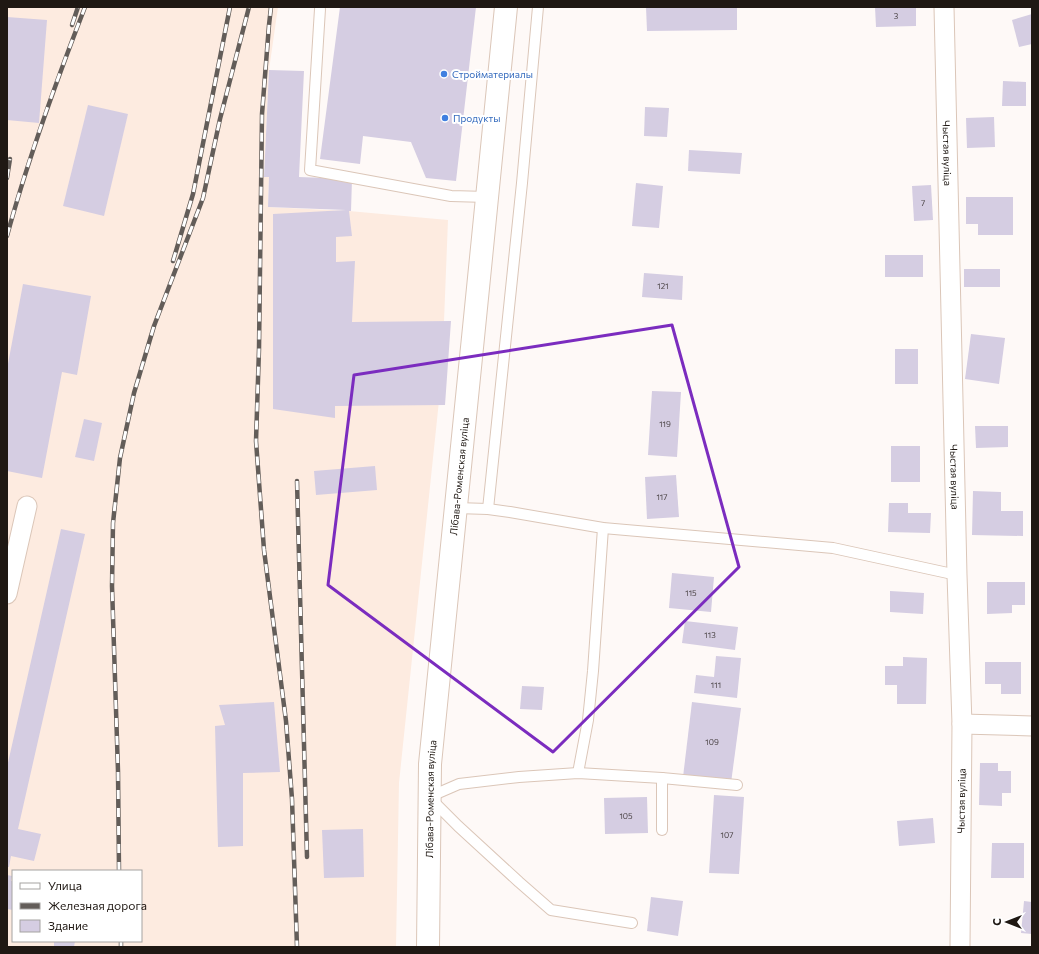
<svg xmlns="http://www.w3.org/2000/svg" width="1039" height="954" font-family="Commissioner,sans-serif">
  <rect width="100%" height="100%" fill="#fef9f7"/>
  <path fill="#fdebe0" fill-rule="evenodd" d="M7,7H278L269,70L264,177H269L268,207L349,211L448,220L442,372L399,783L396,947H7ZM13,871H141V941H13Z"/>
  <g fill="#d5cde2">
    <path d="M340,7H476L456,181L426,178L411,142L363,136L360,164L320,159Z"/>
    <path d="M646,7H737V30L647,31Z"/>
    <path d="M875,7H916V26L876,27Z"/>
    <path d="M1032,14V44L1019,47L1012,20Z"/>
    <path d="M7,17L47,20L39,123L7,120Z"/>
    <path d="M269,70L304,71L299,177L352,179L351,211H349L352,236L336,237V262L355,261L352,322L451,321L445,405L335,406V418L273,409V214L346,210L268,207L269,177H264Z"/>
    <path d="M1003,81L1026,82V106H1002Z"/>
    <path d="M88,105L128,114L104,216L63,206Z"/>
    <path d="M645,107L669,108L667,137L644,136Z"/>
    <path d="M994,117L995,147L967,148L966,118Z"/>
    <path d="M689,150L742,153L740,174L688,171Z"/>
    <path d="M636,183L663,186L659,228L632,226Z"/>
    <path d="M931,185L933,220L914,221L912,186Z"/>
    <path d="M966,197H1013V235H978V224H966Z"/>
    <rect x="885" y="255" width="38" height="22"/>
    <rect x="964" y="269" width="36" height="18"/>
    <path d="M644,273L683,276L682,300L642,297Z"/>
    <path d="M23,284L91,296L77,375L62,372L42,478L7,471V369Z"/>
    <path d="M971,334L1005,338L999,384L965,379Z"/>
    <rect x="895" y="349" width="23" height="35"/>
    <path d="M652,391L681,392L677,457L648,455Z"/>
    <path d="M84,419L102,423L94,461L75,457Z"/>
    <path d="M975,426H1008V447L976,448Z"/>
    <rect x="891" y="446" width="29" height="36"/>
    <path d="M375,466L377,490L316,495L314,471Z"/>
    <path d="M676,475L679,517L647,519L645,477Z"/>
    <path d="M973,491L1001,492V511H1023V536L972,535Z"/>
    <path d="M889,503H908V513H931L930,533L888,532Z"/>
    <path d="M61,529L85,534L18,829L41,834L34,861L11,856L9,867H7V767Z"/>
    <path d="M672,573L714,577L711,612L669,608Z"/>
    <path d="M987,582H1025V605H1012V613L987,614Z"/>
    <path d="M890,591L924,593L923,614L890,612Z"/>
    <path d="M685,621L738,627L735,650L682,643Z"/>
    <path d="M716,656L741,658L737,698L694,693L696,675L714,677Z"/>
    <path d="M903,657L927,658L926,704H897V685H885V666H903Z"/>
    <path d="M985,662H1021V694H1001V684H985Z"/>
    <path d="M522,686L544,687L542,710L520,709Z"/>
    <path d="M274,702L280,772L243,773V846L218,847L215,726L225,725L219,705Z"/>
    <path d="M692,702L741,708L731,783L683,777Z"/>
    <path d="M980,763H998V771H1011V793H1002V806L979,805Z"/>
    <path d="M714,795L744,797L739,874L709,873Z"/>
    <path d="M647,797L648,833L605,834L604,798Z"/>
    <path d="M933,818L935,843L899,846L897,821Z"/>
    <path d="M363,829L364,877L324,878L322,830Z"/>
    <path d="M992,843H1024V878H991Z"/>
    <path d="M7,875L12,876L11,881H13V910L7,909Z"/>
    <path d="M651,897L683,901L678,936L647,931Z"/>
    <path d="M1024,901L1032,902V934L1021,933Z"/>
    <path d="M54,941H75L74,947H54Z"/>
  </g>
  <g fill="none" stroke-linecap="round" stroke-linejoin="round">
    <defs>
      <g id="lane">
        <path d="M320,9L310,170L451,196L487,197"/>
        <path d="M456,508L488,509L510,512L603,528L833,548L957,575"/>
        <path d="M488,509L522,183L538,7"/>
        <path d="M578,773L588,720L593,671L603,528"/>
        <path d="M662,830V778"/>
        <path d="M632,923L551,910L519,882L458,826L429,797L459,784L519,777L578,773L662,778L737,785"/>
      </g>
      <g id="street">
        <path id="s1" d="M944,7L957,575L962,724L960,947"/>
        <path d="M7,594L27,506"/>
        <path d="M962,724L1032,726"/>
      </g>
      <g id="secondary">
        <path id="s2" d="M428,947L430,764L478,288L506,7"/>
      </g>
    </defs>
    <use href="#lane" stroke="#dbc6b8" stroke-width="12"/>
    <use href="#street" stroke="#dbc6b8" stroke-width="21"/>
    <use href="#secondary" stroke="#dbc6b8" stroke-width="24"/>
    <use href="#lane" stroke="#fff" stroke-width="10"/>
    <use href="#street" stroke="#fff" stroke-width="19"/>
    <use href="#secondary" stroke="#fff" stroke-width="22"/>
    <defs>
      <g id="rail">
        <path d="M271,7L269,25L262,114L259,349L256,441L264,550L286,721L292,799L297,947"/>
        <path d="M72,25L78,7"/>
        <path d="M7,178L10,159"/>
        <path d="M7,236C28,158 56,82 85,7"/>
        <path d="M173,261L193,194L230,7"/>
        <path d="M297,481L307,857"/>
        <path d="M119,871L118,771L112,586L113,523L120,458L134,393L154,326L203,198L220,119L249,7"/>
        <path d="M121,941V947"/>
      </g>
    </defs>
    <use href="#rail" stroke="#635d59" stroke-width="4.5"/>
    <use href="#rail" stroke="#fff" stroke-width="3" stroke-dasharray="9" stroke-linecap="butt"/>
  </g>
  <path fill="none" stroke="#7b2cbf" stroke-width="3" stroke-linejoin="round" d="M672,325L739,567L553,752L328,585L354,375Z"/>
  <g fill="#3f7fe0" stroke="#fff" stroke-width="1.5">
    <circle cx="444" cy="74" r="4"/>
    <circle cx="445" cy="118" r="4"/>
  </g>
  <g text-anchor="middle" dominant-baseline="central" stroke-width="4" stroke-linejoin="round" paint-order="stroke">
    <g font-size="8" fill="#4c4547">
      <text x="896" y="16">3</text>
      <text x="923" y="203">7</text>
      <text x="663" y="286">121</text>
      <text x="665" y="424">119</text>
      <text x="662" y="497">117</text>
      <text x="691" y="593">115</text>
      <text x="710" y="635">113</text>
      <text x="716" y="685">111</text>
      <text x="712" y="742">109</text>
      <text x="626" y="816">105</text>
      <text x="727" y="835">107</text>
    </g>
    <g font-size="10" fill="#366cbe" stroke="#fff" text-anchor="start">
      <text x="452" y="74">Стройматериалы</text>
      <text x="453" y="118">Продукты</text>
    </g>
    <g font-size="10" fill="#1f1813" stroke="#fff">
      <text stroke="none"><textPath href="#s1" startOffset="146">Чыстая вуліца</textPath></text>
      <text stroke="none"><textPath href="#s2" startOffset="472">Лібава-Роменская вуліца</textPath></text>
      <text stroke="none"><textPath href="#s1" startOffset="470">Чыстая вуліца</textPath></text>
      <text stroke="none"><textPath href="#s2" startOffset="148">Лібава-Роменская вуліца</textPath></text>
      <text transform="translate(961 801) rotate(-89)">Чыстая вуліца</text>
    </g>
  </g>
  <rect width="1039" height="954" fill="none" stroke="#1f1813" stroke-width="16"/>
  <rect x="12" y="870" width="130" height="72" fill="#ffffff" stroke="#a5a3a1"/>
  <rect x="20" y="883" width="20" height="6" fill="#ffffff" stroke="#a5a3a1"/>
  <text x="48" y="890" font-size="12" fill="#1f1813">Улица</text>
  <rect x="20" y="903" width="20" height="6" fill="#635d59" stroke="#a5a3a1"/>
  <text x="48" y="910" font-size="12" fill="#1f1813">Железная дорога</text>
  <rect x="20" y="920" width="20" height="12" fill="#d5cde2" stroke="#a5a3a1"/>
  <text x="48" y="930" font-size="12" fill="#1f1813">Здание</text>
  <g transform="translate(1007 922) rotate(270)" stroke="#ffffff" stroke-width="3" paint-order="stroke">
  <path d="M0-3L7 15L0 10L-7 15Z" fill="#1f1813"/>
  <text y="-6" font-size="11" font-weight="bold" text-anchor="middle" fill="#1f1813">С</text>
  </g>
</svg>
